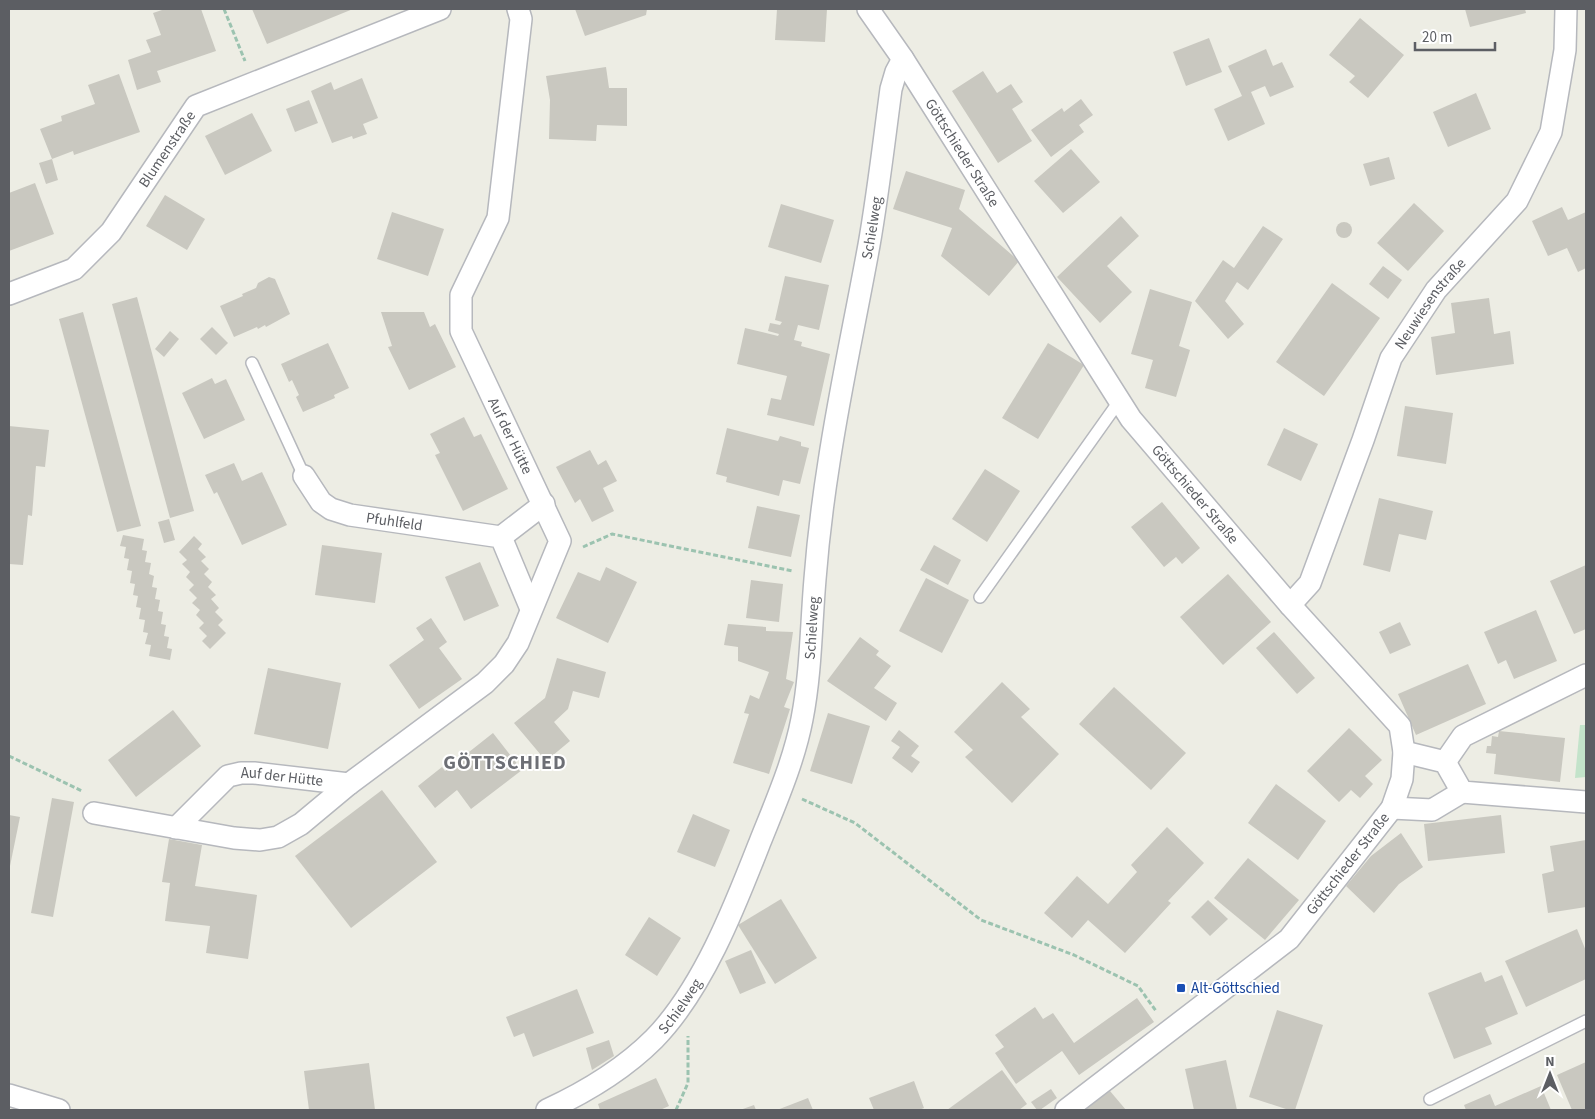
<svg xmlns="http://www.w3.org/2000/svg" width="1595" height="1119" font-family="'Source Sans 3',sans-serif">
  <rect width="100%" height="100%" fill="#edede4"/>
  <path fill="#c3e3ca" d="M1580,725H1586V777L1575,778Z"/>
  <g fill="#c9c8c0">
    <path d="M165,9H201L216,51L157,71L161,82L137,90L128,60L151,52L146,40L161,35L153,13Z"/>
    <path d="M252,9H353L267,44Z"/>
    <path d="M575,9H647L646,15L585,36Z"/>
    <path d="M777,9H827L825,42L775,40Z"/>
    <path d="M1465,9H1525L1526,13L1470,27Z"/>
    <path d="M1360,18L1404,55L1368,98L1349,82L1355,76L1329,55Z"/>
    <path d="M1209,38L1222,72L1186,86L1173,52Z"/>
    <path d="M1266,49L1273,66L1282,62L1294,87L1270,97L1265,86L1251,92L1265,124L1228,141L1214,109L1242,96L1228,66Z"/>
    <path d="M606,67L609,88H627V126L597,125L596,141L549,139L550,100L546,76Z"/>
    <path d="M983,71L997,93L1011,84L1023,102L1012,109L1032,141L998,163L952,91Z"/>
    <path d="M119,74L140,132L74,155L73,151L52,159L58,180L46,184L39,163L52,159L40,129L62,121L61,116L95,104L88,85Z"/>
    <path d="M362,78L378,118L363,124L367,134L353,139L352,136L332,143L311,91L331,82L334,90Z"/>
    <path d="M1476,93L1491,129L1448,147L1433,112Z"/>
    <path d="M1081,99L1093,115L1079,125L1084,132L1051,157L1031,130L1062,108L1064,112Z"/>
    <path d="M309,100L318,123L295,132L286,109Z"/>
    <path d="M252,113L272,151L225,175L205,136Z"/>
    <path d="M1071,149L1100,182L1063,213L1034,181Z"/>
    <path d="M1389,157L1395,179L1370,186L1363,164Z"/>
    <path d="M906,171L965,190L959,209L1019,261L989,296L941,256L952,228L893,209Z"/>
    <path d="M35,183L54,234L9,251V193Z"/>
    <path d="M165,195L205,219L187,250L146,226Z"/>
    <path d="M1414,203L1444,231L1408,271L1377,243Z"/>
    <path d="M781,204L834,220L821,263L768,247Z"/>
    <path d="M1562,207L1568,220L1586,212V268L1578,272L1567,248L1548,256L1532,221Z"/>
    <path d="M392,212L444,229L428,276L377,259Z"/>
    <path d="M1121,216L1139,236L1107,266L1132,292L1100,323L1057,277Z"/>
    <circle cx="1344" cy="230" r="8"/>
    <path d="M1263,226L1283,239L1248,290L1237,282L1225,301L1244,324L1228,339L1195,301L1223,260L1234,268Z"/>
    <path d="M1383,266L1402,280L1388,299L1369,284Z"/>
    <path d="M785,276L829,285L819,330L798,325L794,340L802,342L801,346L830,354L814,426L767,415L771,398L781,400L787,376L737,364L745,328L778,336L779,334L768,331L770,323L780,325L782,322L775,320Z"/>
    <path d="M269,277L275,279L290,314L266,327L265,325L258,329L257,327L234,337L220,306L243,296L242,294L256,288L258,283Z"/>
    <path d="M1332,283L1380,318L1324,396L1276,362Z"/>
    <path d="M1150,289L1192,302L1179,346L1190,350L1176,397L1145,388L1153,360L1131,354Z"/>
    <path d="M137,297L194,511L170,518L112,304Z"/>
    <path d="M1489,298L1494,334L1510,331L1514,364L1436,375L1431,337L1455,333L1451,303Z"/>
    <path d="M83,312L141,526L117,532L59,319Z"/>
    <path d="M381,312H424L430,327L435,324L456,367L409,390L388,347L392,346Z"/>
    <path d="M212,327L228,343L216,355L200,339Z"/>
    <path d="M170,331L179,339L164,357L155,349Z"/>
    <path d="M328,343L349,388L334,395L335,398L303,412L296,397L299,395L292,380L289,382L281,364Z"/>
    <path d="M1048,343L1084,365L1038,439L1002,418Z"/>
    <path d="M212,378L215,384L226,379L245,420L204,439L182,393Z"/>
    <path d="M1405,406L1453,413L1446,464L1397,456Z"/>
    <path d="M464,417L474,437L481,434L508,489L463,511L435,455L440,453L430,434Z"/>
    <path d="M9,426L49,430L45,467L36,466L32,516L28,515L23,565L9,564Z"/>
    <path d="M727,428L778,441L780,436L801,442V446L809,448L800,484L783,480L779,496L726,482L727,477L716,474Z"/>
    <path d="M1284,428L1318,444L1301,481L1267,465Z"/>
    <path d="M590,450L598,465L606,460L617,481L603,488L614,511L592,522L580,499L575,503L556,467Z"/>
    <path d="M234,463L242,481L262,472L287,525L242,545L217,492L214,494L205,475Z"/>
    <path d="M985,469L1020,491L987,542L952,519Z"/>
    <path d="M1379,498L1433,511L1426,540L1399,534L1390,572L1363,565Z"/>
    <path d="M1162,502L1200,548L1182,564L1176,557L1164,567L1131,527Z"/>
    <path d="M757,506L800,515L791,557L748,548Z"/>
    <path d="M169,519L175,540L164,543L158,522Z"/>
    <path d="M123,535L144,539L142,550L147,551L145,562L151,563L149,574L154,576L152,587L157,588L155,599L160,600L158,611L163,612L161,624L166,625L164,636L169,637L167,648L172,649L170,660L149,656L151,645L145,644L148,633L143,632L145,620L139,619L141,608L136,607L138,596L133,595L135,584L130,583L132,571L127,570L129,559L124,558L126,547L120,546Z"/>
    <path d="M194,536L202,544L198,549L206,557L201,561L209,569L204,574L212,582L208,587L216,595L211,599L219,608L215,612L223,620L218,625L226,633L210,649L202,641L207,636L199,628L204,623L196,615L200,610L192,603L197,598L189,590L194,585L186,577L190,572L182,564L187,560L179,552Z"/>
    <path d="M322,545L382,553L375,603L315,595Z"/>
    <path d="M934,545L961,560L948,585L920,570Z"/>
    <path d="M480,562L499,606L464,621L445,577Z"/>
    <path d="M1586,565V629L1574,634L1550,581Z"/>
    <path d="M606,567L637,582L608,643L556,618L578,572L600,581Z"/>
    <path d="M1228,574L1271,622L1223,665L1180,617Z"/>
    <path d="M926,578L969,600L942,653L899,631Z"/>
    <path d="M751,580L783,584L779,622L746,618Z"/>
    <path d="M1536,610L1557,661L1514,679L1506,660L1498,664L1484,632Z"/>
    <path d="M431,618L447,642L439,648L462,679L419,709L389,665L424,640L416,628Z"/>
    <path d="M1400,622L1411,645L1390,654L1379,632Z"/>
    <path d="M728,624L766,627V631L793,632L786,679L794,682L784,707L790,709L769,774L733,763L749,714L744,713L750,695L759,699L769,672L738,661V647L724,645Z"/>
    <path d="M1274,632L1315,678L1297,694L1256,648Z"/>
    <path d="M860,637L879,651L876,655L891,666L874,688L897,703L886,721L827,681Z"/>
    <path d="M557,658L606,672L599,698L573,691L568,709L554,722L570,741L546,761L514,723L545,698Z"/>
    <path d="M1468,664L1486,704L1416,735L1398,694Z"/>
    <path d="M268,668L341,683L328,749L254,734Z"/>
    <path d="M1002,682L1030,709L1021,717L1059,754L1012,803L965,757L973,750L954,732Z"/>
    <path d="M1114,687L1186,753L1151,790L1079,724Z"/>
    <path d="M173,710L201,746L136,797L108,760Z"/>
    <path d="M828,713L870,726L852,784L810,771Z"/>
    <path d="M1349,728L1382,760L1365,776L1373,784L1360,798L1351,790L1339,802L1307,771Z"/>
    <path d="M899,730L919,746L911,756L920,762L912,773L892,758L900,747L891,741Z"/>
    <path d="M1499,731L1565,738L1560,782L1494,774L1496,754L1486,753L1487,746H1491L1492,736L1498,737Z"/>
    <path d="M493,733L522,770L471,809L457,790L435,808L418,786L442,767L445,771Z"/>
    <path d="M1276,784L1326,821L1298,860L1248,823Z"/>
    <path d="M382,790L437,862L351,928L295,856Z"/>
    <path d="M52,798L74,802L53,917L31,913Z"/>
    <path d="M693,814L730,830L715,867L677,852Z"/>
    <path d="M9,815L20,817L10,866H9Z"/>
    <path d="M1501,815L1505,853L1428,861L1424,824Z"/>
    <path d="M1167,827L1204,863L1168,901L1171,903L1125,953L1088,920L1072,938L1044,913L1077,876L1108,904L1137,872L1131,865Z"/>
    <path d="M1401,833L1423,867L1399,884L1374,913L1346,886L1371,856Z"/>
    <path d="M169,839L202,845L195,886L257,895L248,959L206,953L210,926L165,921L170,883L162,882Z"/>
    <path d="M1586,840V907L1548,913L1542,874L1554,871L1550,846Z"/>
    <path d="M1248,858L1299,900L1265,940L1214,898Z"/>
    <path d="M781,899L817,958L775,984L738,925Z"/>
    <path d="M1208,900L1228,919L1210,936L1191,917Z"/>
    <path d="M649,917L681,938L657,976L625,955Z"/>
    <path d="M1577,929L1586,951V979L1526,1007L1505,961Z"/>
    <path d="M751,950L766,983L740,994L725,961Z"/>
    <path d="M1481,972L1485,982L1502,975L1518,1014L1485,1028L1492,1044L1454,1059L1428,993Z"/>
    <path d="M577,989L594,1033L533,1057L524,1033L514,1037L506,1017Z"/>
    <path d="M1137,998L1154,1022L1079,1075L1062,1051L1016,1084L995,1053L1004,1047L995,1035L1035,1007L1043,1019L1053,1013L1074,1043Z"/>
    <path d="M1277,1010L1323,1025L1295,1110H1289L1249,1097Z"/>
    <path d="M609,1040L614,1056L592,1070L586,1048Z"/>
    <path d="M1226,1060L1237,1110H1194L1185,1069Z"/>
    <path d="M1586,1062V1110H1572L1557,1075Z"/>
    <path d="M369,1063L375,1110H309L304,1071Z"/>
    <path d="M1002,1070L1027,1104L1019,1110H947Z"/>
    <path d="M656,1078L669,1106L660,1110H600L598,1104Z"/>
    <path d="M914,1081L924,1108L919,1110H874L869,1098Z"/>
    <path d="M1541,1086L1551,1110H1466L1464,1105L1490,1094L1495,1106Z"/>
    <path d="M1051,1089L1057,1098L1040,1110H1037L1031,1102Z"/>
    <path d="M1110,1091L1126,1110H1084Z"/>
    <path d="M808,1098L813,1110H777Z"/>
    <path d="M754,1105L756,1110H740Z"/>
  </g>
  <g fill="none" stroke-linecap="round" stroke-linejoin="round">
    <defs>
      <g id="service">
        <path d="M252,363L304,476"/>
        <path d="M980,597L1120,400"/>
        <path d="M1430,1099L1586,1021"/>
      </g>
      <g id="minor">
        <path id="s1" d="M868,9L903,59L1131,419L1290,605L1400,726L1404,752L1402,779L1392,808L1289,939L1066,1110"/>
        <path id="s2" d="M9,294L74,269L111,232L196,106L440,9"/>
        <path id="s3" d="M304,476L321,502L331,509L350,515L501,537L531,609"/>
        <path d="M501,537L544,504"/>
        <path id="s4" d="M1290,605L1310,583L1363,440L1391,358L1436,290L1517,201L1551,132L1565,50L1566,9"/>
        <path d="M1404,752L1445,762L1462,792L1586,802"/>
        <path d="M1445,762L1463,736L1586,675"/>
        <path d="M1392,808L1432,810L1462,792"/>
        <path d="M94,813L234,838L260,840L278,837L301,824L349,784L485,683L504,664L518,643L560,541L461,331V295L498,218L521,19L518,9"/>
        <path id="s5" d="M176,828L228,776L241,773H254L349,784"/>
        <path d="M9,1095L59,1110"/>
        <path id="s6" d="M547,1110C586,1092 623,1070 654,1039C703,989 735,906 760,842C776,802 794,761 802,719C811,673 811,626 815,579C818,540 823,500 829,462C840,389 856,317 869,245C878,194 884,141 891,89L896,72L903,59"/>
      </g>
    </defs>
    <use href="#service" stroke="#b6b8bd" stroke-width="14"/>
    <use href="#minor" stroke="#b6b8bd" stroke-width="24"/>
    <g stroke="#9cc3b0" stroke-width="3" stroke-dasharray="5 2.5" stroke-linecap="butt">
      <path d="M224,9L245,61"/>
      <path d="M583,547L612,534L793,571"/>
      <path d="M9,756L82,791"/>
      <path d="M802,799L855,823L981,920L1074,955L1138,986L1156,1011"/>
      <path d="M676,1110L688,1083V1036"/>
    </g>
    <use href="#service" stroke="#fff" stroke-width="11"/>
    <use href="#minor" stroke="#fff" stroke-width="21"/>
  </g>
  <rect fill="#1a4fb4" stroke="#fff" stroke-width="2" x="1176" y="983" width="10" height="10" rx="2.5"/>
  <g text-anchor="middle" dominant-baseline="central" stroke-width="4" stroke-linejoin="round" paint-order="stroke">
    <g font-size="15" fill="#5c5e63" stroke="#fff">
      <text stroke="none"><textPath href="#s2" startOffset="222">Blumenstraße</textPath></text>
      <text stroke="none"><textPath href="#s1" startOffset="172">Göttschieder Straße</textPath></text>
      <text stroke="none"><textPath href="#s6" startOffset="981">Schielweg</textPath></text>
      <text stroke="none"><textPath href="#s4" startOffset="336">Neuwiesenstraße</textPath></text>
      <text transform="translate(510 436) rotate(64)">Auf der Hütte</text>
      <text stroke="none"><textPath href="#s1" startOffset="586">Göttschieder Straße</textPath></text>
      <text stroke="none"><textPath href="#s3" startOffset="108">Pfuhlfeld</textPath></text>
      <text stroke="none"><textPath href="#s6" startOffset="576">Schielweg</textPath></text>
      <text stroke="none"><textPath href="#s5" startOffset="128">Auf der Hütte</textPath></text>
      <text transform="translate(1348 864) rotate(-52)">Göttschieder Straße</text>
      <text stroke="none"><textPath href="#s6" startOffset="171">Schielweg</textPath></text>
    </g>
    <g font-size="15" fill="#164399" stroke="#fff" text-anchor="start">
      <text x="1191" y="988">Alt-Göttschied</text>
    </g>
    <g font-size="20" font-weight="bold" letter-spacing="1" fill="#6d6f75" stroke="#fff">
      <text x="505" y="763">GÖTTSCHIED</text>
    </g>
  </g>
  <rect width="1595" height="1119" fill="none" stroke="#5c5e63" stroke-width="20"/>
  <g transform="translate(1550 1074)" stroke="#ffffff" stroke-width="4" paint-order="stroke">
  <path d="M0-4L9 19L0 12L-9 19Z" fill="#5c5e63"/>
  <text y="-8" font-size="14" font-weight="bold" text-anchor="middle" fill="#5c5e63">N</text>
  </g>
  <path d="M1415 42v8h80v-8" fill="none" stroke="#5c5e63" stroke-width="2.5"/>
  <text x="1422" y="42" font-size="15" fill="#5c5e63" stroke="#ffffff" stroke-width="4" paint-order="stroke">20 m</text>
</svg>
